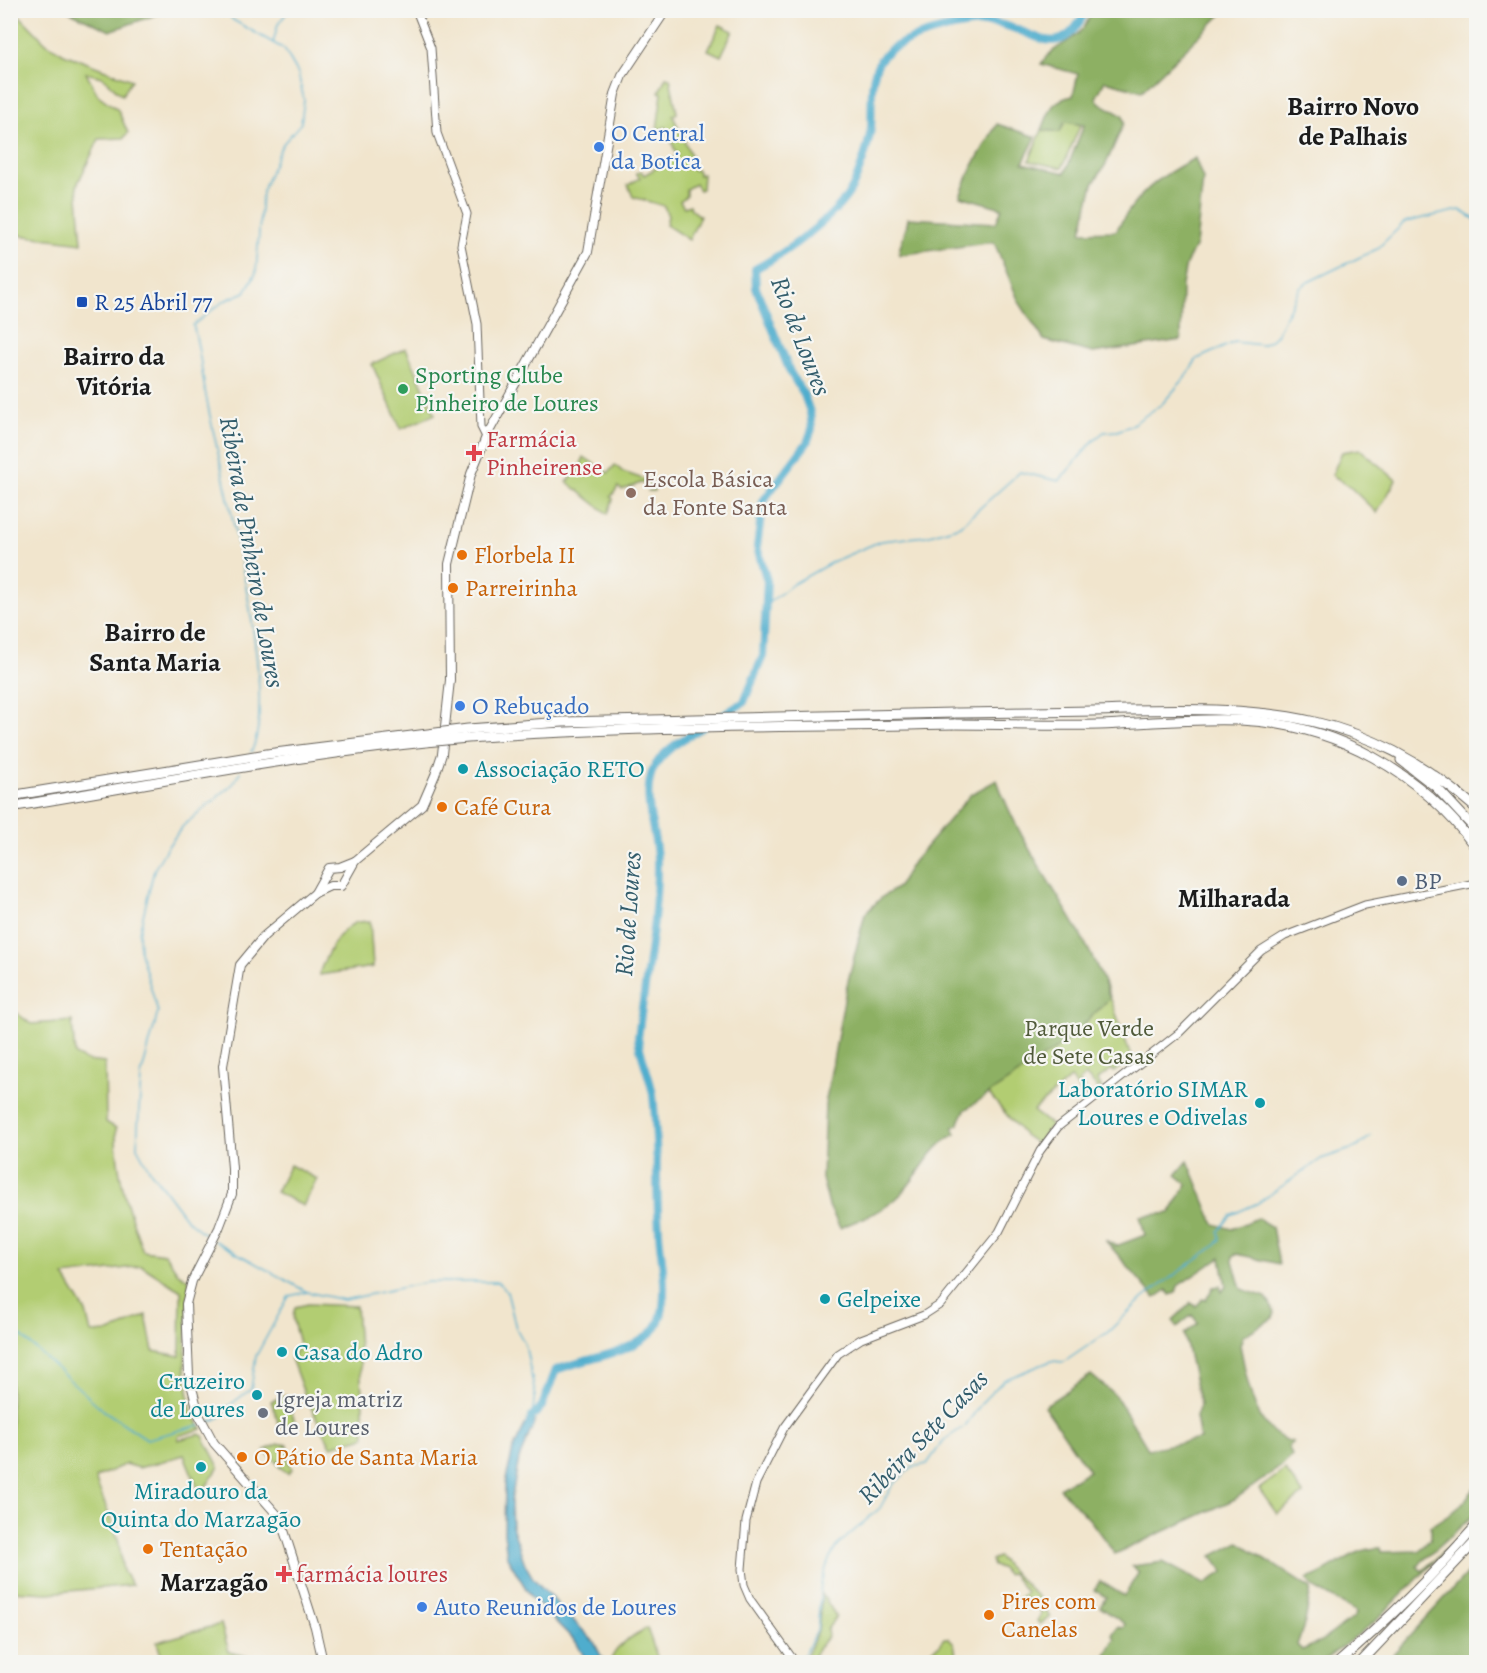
<svg xmlns="http://www.w3.org/2000/svg" width="1487" height="1673" font-family="Alegreya,serif">
  <rect width="100%" height="100%" fill="#f6f6f2"/>
  <filter id="ink" filterUnits="userSpaceOnUse"><feTurbulence type="fractalNoise" baseFrequency=".0167" numOctaves="2"/><feDisplacementMap in="SourceGraphic" scale="12" xChannelSelector="R" yChannelSelector="G"/><feConvolveMatrix kernelMatrix="1 2 1 2 8 2 1 2 1" color-interpolation-filters="sRGB"/></filter>
  <filter id="wash" filterUnits="userSpaceOnUse"><feTurbulence type="fractalNoise" baseFrequency=".008" numOctaves="4" result="noise"/><feDisplacementMap in="SourceGraphic" scale="24" xChannelSelector="R" yChannelSelector="G"/><feGaussianBlur stdDeviation="1.35" result="paint"/><feColorMatrix in="noise" values="0 0 0 0 0 0 0 0 0 0 0 0 0 0 0 0 0 1.4 0 .05"/><feComposite in="paint" operator="in"/></filter>
  <g filter="url(#wash)">
    <rect width="100%" height="100%" fill="#f1e5cd"/>
    <g fill="#b2cd72" stroke="#677447" stroke-width="1.5" fill-rule="evenodd">
      <path d="M15,11L46,43L64,54L132,80L122,95L102,77L86,73L98,95L118,110L128,133L124,138L99,139L77,185L82,243L11,234L10,11Z"/>
      <path d="M720,25L733,31L721,56L708,50Z"/>
      <path d="M666,77L670,78L677,113L673,116L694,162L690,165L693,170H697L699,175L703,174L702,189L699,190L695,184L686,189V196L680,201L684,207L690,205L691,209L700,216L689,240L666,225L668,216L664,206L633,197L628,185L640,178L636,173L641,171L644,175L677,156L666,127L657,130L662,93L659,92Z"/>
      <path d="M1065,121L1081,124L1062,168L1029,161L1042,130L1060,132Z"/>
      <path d="M406,348L435,414L401,429L372,364Z"/>
      <path d="M1360,449L1396,480L1377,513L1349,486L1332,475L1342,452Z"/>
      <path d="M584,457L608,473L615,465L623,472L652,482L654,491H648L651,485L641,483L622,490L618,487L611,497L613,499L608,514L567,482L578,471Z"/>
      <path d="M370,921L373,967L319,975C323,960 339,929 355,923C359,921 366,922 370,921Z"/>
      <path d="M1106,985L1132,1059L1114,1072L1112,1069L1097,1080L1102,1088L1099,1089L1086,1076L1079,1081L1088,1095L1084,1098L1071,1078L1033,1111L1051,1125L1037,1144L1024,1135L988,1093L1044,1034Z"/>
      <path d="M10,1008L31,1024L72,1021L75,1055L87,1061L105,1063L106,1122L116,1128C115,1170 128,1211 143,1251L165,1254L178,1273L189,1280L185,1367L191,1411L202,1429L178,1436V1440L199,1434L203,1436L219,1467L203,1491H199L184,1455L139,1468L126,1464L95,1478L118,1539L123,1571L132,1585L48,1593L11,1591ZM142,1266L181,1291L180,1356L153,1351L146,1315L110,1332L91,1333L86,1312L64,1276Z"/>
      <path d="M290,1165L317,1179L303,1206L276,1192Z"/>
      <path d="M308,1304L356,1306L365,1437L331,1446L305,1396L291,1358L299,1345C297,1331 290,1322 295,1307Z"/>
      <path d="M286,1396L295,1422L280,1427L271,1401Z"/>
      <path d="M279,1444H287L285,1447L288,1445V1460L292,1469L289,1474L281,1468L282,1465L280,1467L277,1463L280,1460L276,1462L273,1459L274,1456L272,1458L268,1454L270,1452L265,1450Z"/>
      <path d="M1285,1470L1303,1494L1277,1514L1259,1489Z"/>
      <path d="M998,1557L1042,1601V1607L1050,1617L1040,1624L1037,1621L1042,1612L1033,1606L1034,1604L1025,1598L1022,1602L1016,1601L1026,1592L1012,1573L1007,1575L1001,1568L993,1566L991,1560Z"/>
      <path d="M822,1594L836,1616L827,1630L828,1636C820,1645 817,1651 810,1662H804L818,1631Z"/>
      <path d="M221,1624L229,1652L270,1662H163L157,1642Z"/>
      <path d="M647,1628L659,1662H610C616,1644 632,1637 647,1628Z"/>
      <path d="M944,1638H949L954,1643L957,1660L930,1662L924,1654L938,1646Z"/>
    </g>
    <g fill="#8db064" stroke="#546640" stroke-width="1.5">
      <path d="M68,11H167L110,31Z"/>
      <path d="M1092,11H1225L1142,91L1105,81L1096,98L1098,102L1123,116L1124,123L1106,164L1093,184L1081,232L1116,231C1137,193 1158,177 1195,158L1203,179L1196,245L1186,264L1182,285L1181,340L1093,353L1044,340L1019,302L994,242L899,255C899,242 907,231 908,218L996,223L1002,208L960,196L971,169L997,124L1036,137L1023,163L1065,173L1084,125L1065,122L1060,132L1042,130C1050,110 1051,100 1073,96L1078,74L1041,64C1057,39 1080,45 1092,11Z"/>
      <path d="M997,780C1024,858 1083,921 1110,998L1066,1042L965,1110L958,1124L953,1128L956,1134C930,1145 918,1179 897,1198C882,1212 858,1220 840,1228L829,1206L822,1178L825,1105L846,989L865,914L882,897L898,887L913,862L971,794Z"/>
      <path d="M1188,1161L1214,1224L1232,1229L1257,1218L1272,1227L1279,1264L1237,1254L1233,1256V1261L1241,1289L1266,1297L1275,1313L1273,1318L1243,1336L1240,1345C1248,1381 1252,1432 1293,1442L1288,1446L1292,1455L1283,1465L1235,1499L1115,1554L1090,1520L1059,1488L1089,1471L1044,1406L1091,1375L1116,1396L1148,1449L1200,1439L1196,1417L1200,1405L1184,1334L1198,1323L1192,1315L1177,1327L1173,1320L1191,1303L1196,1306L1203,1299L1206,1300L1213,1287L1220,1286L1222,1292L1226,1286L1221,1257L1178,1286L1176,1293L1170,1295L1167,1290L1155,1298L1105,1240L1116,1246L1145,1235L1140,1216L1170,1213L1187,1184L1176,1175Z"/>
      <path d="M1476,1487V1513L1417,1566L1422,1571L1458,1538L1377,1620L1322,1662H1102L1115,1638L1112,1635L1117,1627L1123,1628L1125,1624L1100,1607L1106,1597L1094,1590L1100,1581L1124,1596L1139,1572L1132,1566L1163,1562L1204,1584L1224,1572L1212,1556L1239,1542L1311,1589L1305,1622L1297,1645L1302,1650L1318,1643L1353,1618L1357,1612L1311,1586L1307,1579C1334,1571 1351,1548 1380,1548L1381,1552L1419,1551L1431,1538V1526L1458,1508Z"/>
      <path d="M1476,1564V1608L1470,1627L1476,1637V1662H1398L1393,1654Z"/>
    </g>
    <path fill="#4fadcd" stroke="#366474" stroke-width="1.5" d="M529,1417L535,1421L519,1459L511,1501L512,1526L525,1564L533,1578L594,1642L604,1662H587L576,1642L531,1597L507,1557L504,1533L505,1484L513,1449Z"/>
    <g fill="none" stroke-linecap="round" stroke-linejoin="round">
      <g stroke="#4fadcd" stroke-width="1.5">
        <path d="M225,10L233,20L284,49L298,73L304,100L301,123L282,145L262,192L256,273L245,292L224,301L193,325C201,352 202,379 208,406C221,474 281,697 251,752"/>
        <path d="M273,43L278,24L289,10"/>
        <path d="M767,604L793,584L834,561L881,541L926,536L960,526L1020,472L1059,481L1095,439L1104,432L1117,431L1130,426L1162,404L1184,379L1197,359L1235,342L1262,345L1270,341L1276,335L1300,288L1308,282L1377,249L1405,222L1460,210L1476,220"/>
        <path d="M211,1239L187,1220L149,1169L137,1147L141,1076L158,1012L140,952L139,933L154,870L166,849L183,826L233,784L240,772"/>
        <path d="M215,1241L307,1292L344,1300L428,1282H498L507,1292L516,1328L525,1344L535,1393L532,1417"/>
        <path d="M10,1326L103,1410L147,1439L200,1425"/>
        <path d="M207,1423L222,1416L226,1408L251,1389L256,1356L289,1296L307,1292"/>
        <path d="M800,1662L817,1631L821,1583L830,1557L839,1544L880,1508L892,1486L912,1467L927,1464L944,1440L965,1426L984,1400L1004,1380L1051,1361L1064,1362L1108,1332L1143,1298L1213,1247L1220,1240L1219,1231L1231,1215L1258,1203L1321,1159L1357,1147L1371,1136"/>
      </g>
      <g stroke="#4fadcd" stroke-width="8">
        <path d="M717,719L744,702L763,656L767,581L757,547L763,501L807,443L812,429L810,412L804,395L790,372L756,288L755,269C784,254 841,214 854,184C861,167 869,145 871,127C873,103 866,66 890,50C912,35 972,19 999,24C1038,32 1060,64 1086,10"/>
        <path d="M528,1428L532,1417L542,1406L556,1370C584,1359 633,1353 653,1331C662,1321 664,1305 664,1292C665,1272 660,1252 659,1232C656,1187 658,1141 653,1095C650,1076 641,1058 638,1038C645,979 658,919 657,859C656,831 642,800 652,772C660,751 685,738 703,727"/>
      </g>
    </g>
  </g>
  <g filter="url(#ink)">
    <g fill="none" stroke-linecap="round" stroke-linejoin="round">
      <defs>
        <g id="secondary">
          <path d="M416,10L431,48L437,133L467,214L461,245L477,324L481,427L486,437"/>
          <path d="M795,1662L750,1599L744,1585L742,1569L746,1521L756,1483L784,1428L838,1354L861,1339L924,1315L941,1304L999,1232L1040,1151L1058,1127L1179,1033L1261,951L1285,936L1365,905L1476,883"/>
        </g>
        <g id="primary">
          <path d="M315,893L329,868L340,867L355,861"/>
          <path d="M323,1662L315,1627L280,1518L214,1443L199,1415L189,1376L186,1304L192,1281L219,1228L232,1194V1168L223,1066L240,965L264,936L315,893L330,886H341L355,861L422,805L435,775L442,754L450,680L449,564L471,474L486,437L588,252L615,94L622,76L666,10"/>
        </g>
        <g id="highway">
          <path d="M954,713C1011,712 1069,712 1127,710C1269,707 1364,711 1476,808"/>
          <path d="M954,724C1002,724 1051,726 1099,725C1146,723 1194,718 1240,720C1335,724 1421,772 1476,848"/>
          <path d="M1401,760L1436,787L1476,830"/>
          <path d="M1339,1662C1388,1620 1433,1575 1476,1526"/>
          <path d="M1361,1662L1476,1541"/>
        </g>
      </defs>
      <use href="#secondary" stroke="#67625a" stroke-width="9"/>
      <use href="#primary" stroke="#67625a" stroke-width="10"/>
      <use href="#highway" stroke="#67625a" stroke-width="11"/>
      <use href="#secondary" stroke="#fff" stroke-width="7"/>
      <use href="#primary" stroke="#fff" stroke-width="8"/>
      <use href="#highway" stroke="#fff" stroke-width="9"/>
      <defs>
        <g id="highway-bridge">
          <path d="M10,796L267,754L468,729L563,722L954,713"/>
          <path d="M10,807C162,782 314,751 468,738C629,725 792,728 954,724"/>
        </g>
      </defs>
      <use href="#highway-bridge" stroke="#67625a" stroke-width="11" stroke-linecap="butt"/>
      <use href="#highway-bridge" stroke="#fff" stroke-width="9"/>
    </g>
  </g>
  <g fill="#3f7fe0" stroke="#f6f6f2" stroke-width="2">
    <circle cx="599" cy="147" r="6"/>
    <circle cx="460" cy="706" r="6"/>
    <circle cx="422" cy="1607" r="6"/>
  </g>
  <rect fill="#1a4fb4" stroke="#f6f6f2" stroke-width="2" x="76" y="296" width="12" height="12" rx="3"/>
  <circle fill="#2e9e5b" stroke="#f6f6f2" stroke-width="2" cx="403" cy="389" r="6"/>
  <g fill="#e0444e" stroke="#f6f6f2" stroke-width="2">
    <path d="M471 444h6v6h6v6h-6v6h-6v-6h-6v-6h6z"/>
    <path d="M281 1565h6v6h6v6h-6v6h-6v-6h-6v-6h6z"/>
  </g>
  <circle fill="#8d6e63" stroke="#f6f6f2" stroke-width="2" cx="631" cy="493" r="6"/>
  <g fill="#e8710a" stroke="#f6f6f2" stroke-width="2">
    <circle cx="462" cy="555" r="6"/>
    <circle cx="453" cy="588" r="6"/>
    <circle cx="442" cy="807" r="6"/>
    <circle cx="242" cy="1457" r="6"/>
    <circle cx="148" cy="1549" r="6"/>
    <circle cx="989" cy="1615" r="6"/>
  </g>
  <g fill="#0f9aa8" stroke="#f6f6f2" stroke-width="2">
    <circle cx="463" cy="769" r="6"/>
    <circle cx="1260" cy="1103" r="6"/>
    <circle cx="825" cy="1299" r="6"/>
    <circle cx="282" cy="1352" r="6"/>
    <circle cx="257" cy="1395" r="6"/>
    <circle cx="201" cy="1467" r="6"/>
  </g>
  <circle fill="#5c6f8a" stroke="#f6f6f2" stroke-width="2" cx="1402" cy="881" r="6"/>
  <circle fill="#6b7280" stroke="#f6f6f2" stroke-width="2" cx="263" cy="1413" r="6"/>
  <g text-anchor="middle" dominant-baseline="central" stroke-width="4.5" stroke-linejoin="round" paint-order="stroke">
    <g font-size="24" fill="#366cbe" stroke="#f6f6f2" text-anchor="start">
      <text x="611" y="133">O Central<tspan x="611" dy="28">da Botica</tspan></text>
      <text x="472" y="706">O Rebuçado</text>
      <text x="434" y="1607">Auto Reunidos de Loures</text>
    </g>
    <g font-size="24" fill="#164399" stroke="#f6f6f2" text-anchor="start">
      <text x="94" y="302">R 25 Abril 77</text>
    </g>
    <g font-size="24" fill="#27864d" stroke="#f6f6f2" text-anchor="start">
      <text x="415" y="375">Sporting Clube<tspan x="415" dy="28">Pinheiro de Loures</tspan></text>
    </g>
    <g font-size="24" fill="#be3a42" stroke="#f6f6f2" text-anchor="start">
      <text x="486" y="439">Farmácia<tspan x="486" dy="28">Pinheirense</tspan></text>
      <text x="296" y="1574">farmácia loures</text>
    </g>
    <g font-size="24" fill="#785e54" stroke="#f6f6f2" text-anchor="start">
      <text x="643" y="479">Escola Básica<tspan x="643" dy="28">da Fonte Santa</tspan></text>
    </g>
    <g font-size="24" fill="#c56008" stroke="#f6f6f2" text-anchor="start">
      <text x="474" y="555">Florbela II</text>
      <text x="465" y="588">Parreirinha</text>
      <text x="454" y="807">Café Cura</text>
      <text x="254" y="1457">O Pátio de Santa Maria</text>
      <text x="160" y="1549">Tentação</text>
      <text x="1001" y="1601">Pires com<tspan x="1001" dy="28">Canelas</tspan></text>
    </g>
    <g font-size="24" fill="#0d838f" stroke="#f6f6f2" text-anchor="start">
      <text x="475" y="769">Associação RETO</text>
      <text x="1248" y="1089" text-anchor="end">Laboratório SIMAR<tspan x="1248" dy="28">Loures e Odivelas</tspan></text>
      <text x="837" y="1299">Gelpeixe</text>
      <text x="294" y="1352">Casa do Adro</text>
      <text x="245" y="1381" text-anchor="end">Cruzeiro<tspan x="245" dy="28">de Loures</tspan></text>
      <text x="201" y="1491" text-anchor="middle">Miradouro da<tspan x="201" dy="28">Quinta do Marzagão</tspan></text>
    </g>
    <g font-size="24" fill="#4e5e75" stroke="#f6f6f2" text-anchor="start">
      <text x="1414" y="881">BP</text>
    </g>
    <g font-size="24" fill="#505a3a" stroke="#f6f6f2">
      <text x="1089" y="1028">Parque Verde<tspan x="1089" dy="28">de Sete Casas</tspan></text>
    </g>
    <g font-size="24" fill="#5b616d" stroke="#f6f6f2" text-anchor="start">
      <text x="275" y="1399">Igreja matriz<tspan x="275" dy="28">de Loures</tspan></text>
    </g>
    <g font-size="26" font-weight="bold" fill="#1c1c1c" stroke="#f6f6f2">
      <text x="1353" y="106">Bairro Novo<tspan x="1353" dy="30">de Palhais</tspan></text>
      <text x="114" y="356">Bairro da<tspan x="114" dy="30">Vitória</tspan></text>
      <text x="155" y="632">Bairro de<tspan x="155" dy="30">Santa Maria</tspan></text>
      <text x="1234" y="898">Milharada</text>
      <text x="214" y="1582">Marzagão</text>
    </g>
    <g font-size="26" font-style="italic" fill="#335d6c" stroke="#f6f6f2">
      <text transform="translate(801 336) rotate(69)">Rio de Loures</text>
      <text transform="translate(252 552) rotate(80)">Ribeira de Pinheiro de Loures</text>
      <text transform="translate(628 914) rotate(-86)">Rio de Loures</text>
      <text transform="translate(923 1437) rotate(-46)">Ribeira Sete Casas</text>
    </g>
  </g>
  <rect width="1487" height="1673" fill="none" stroke="#f6f6f2" stroke-width="36"/>
</svg>
